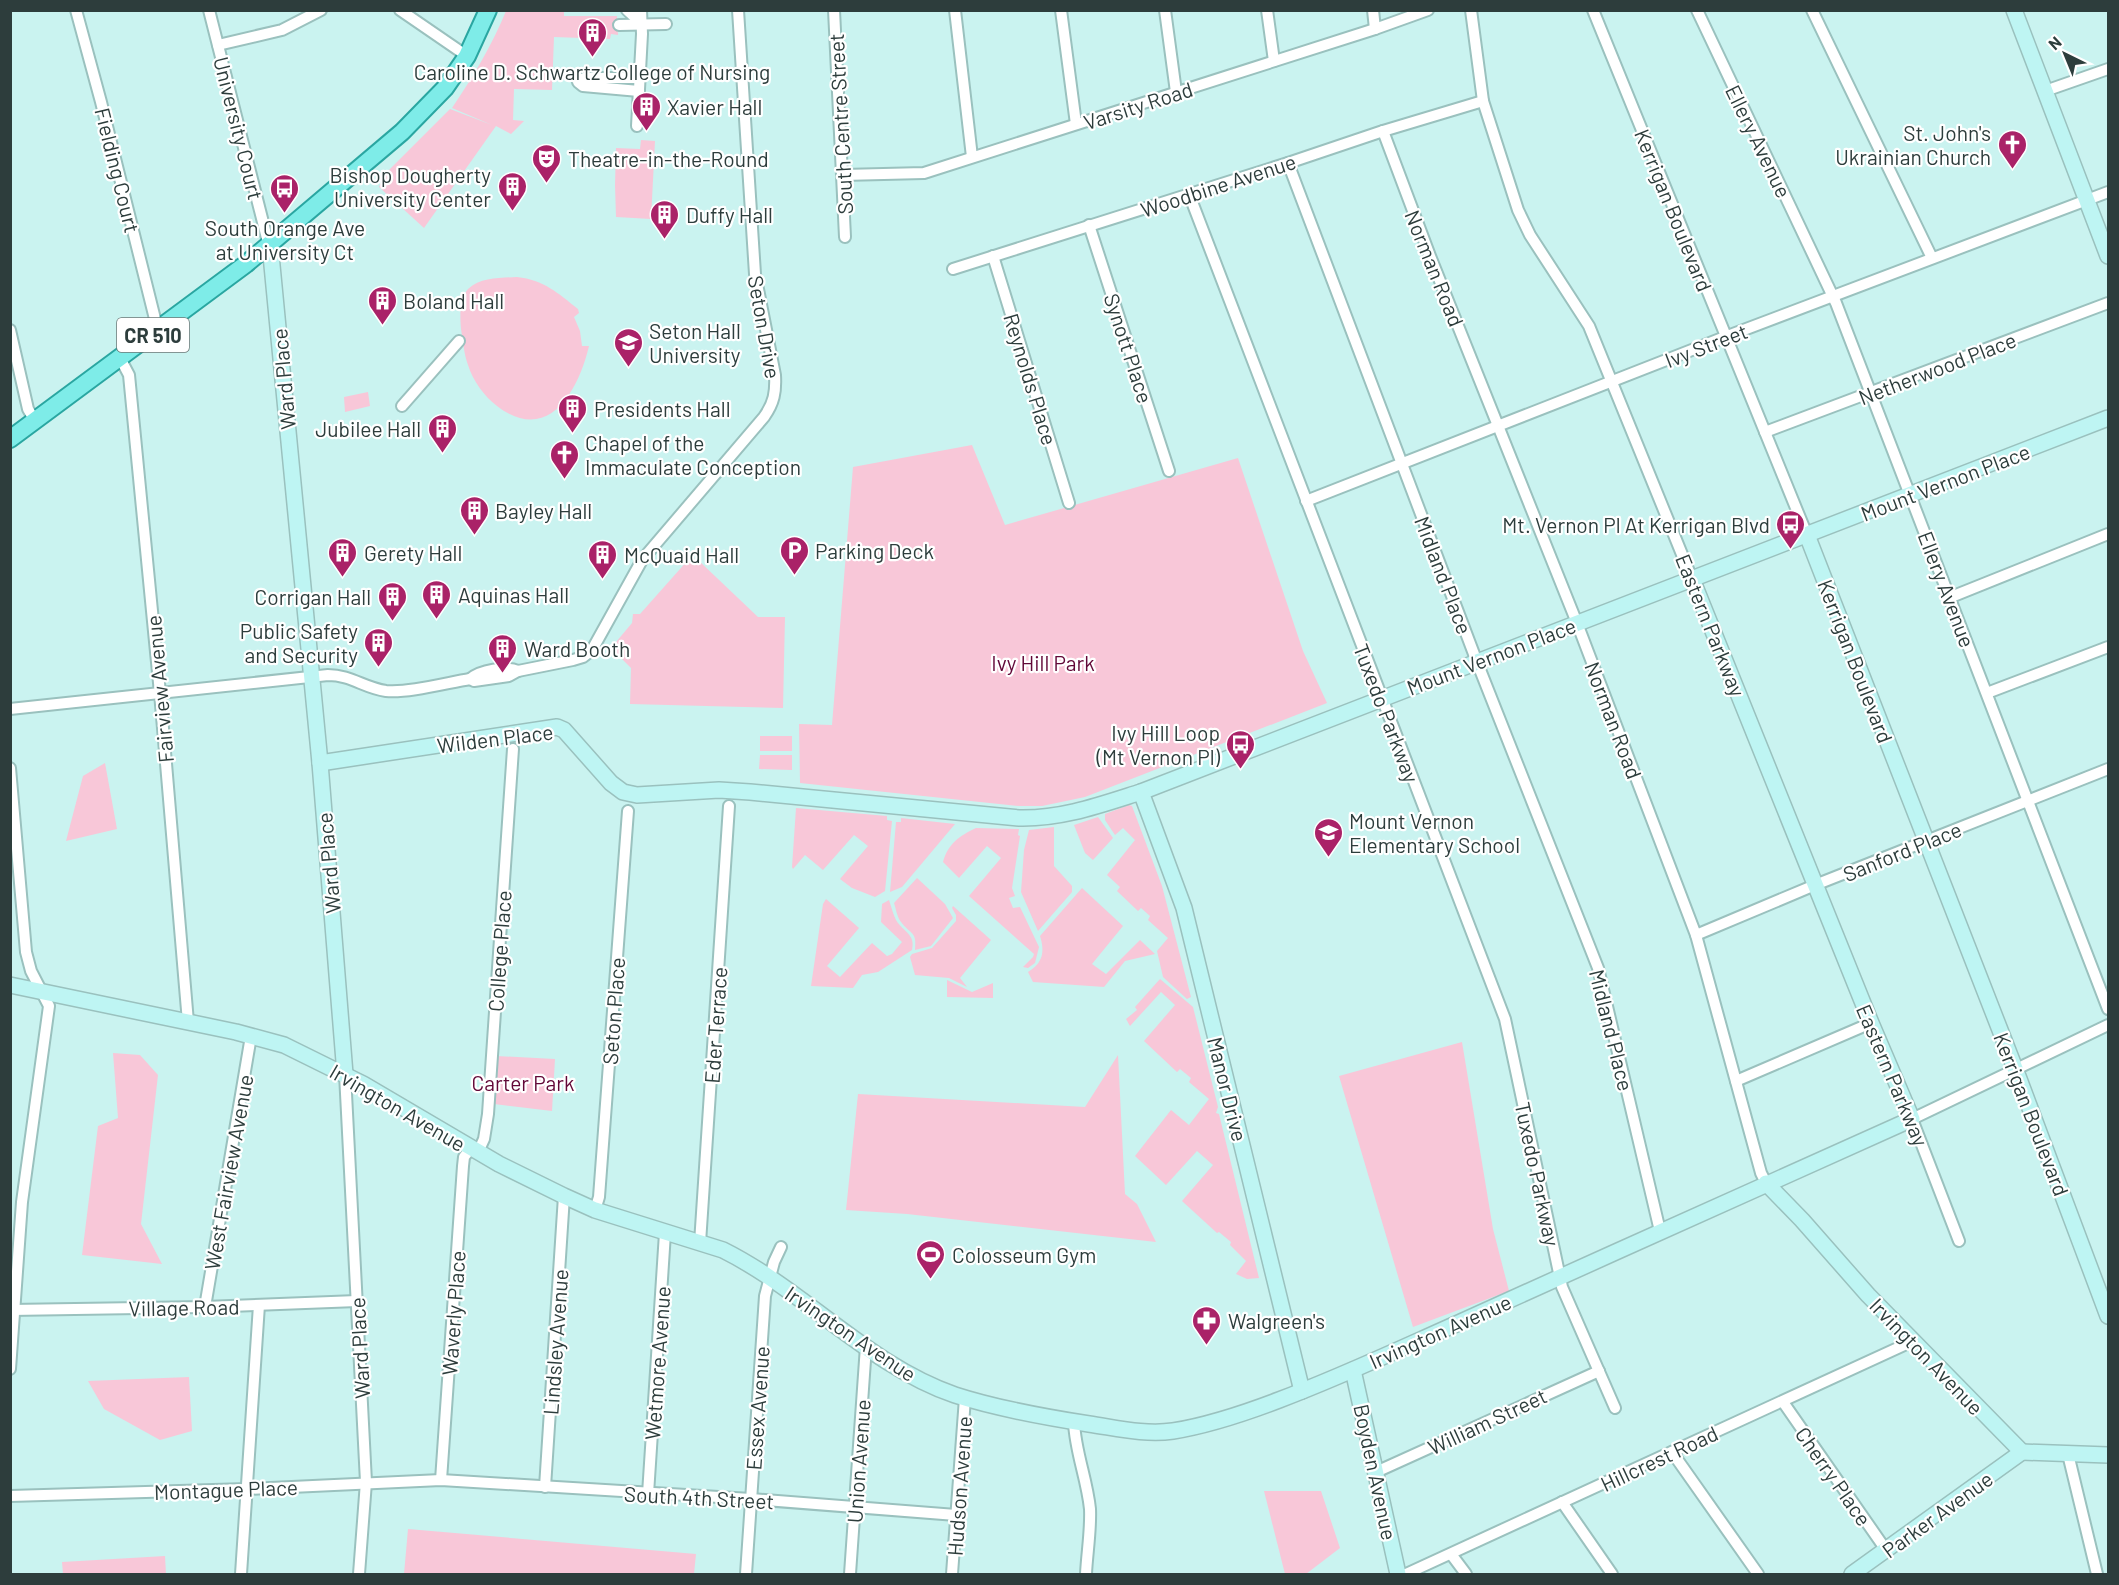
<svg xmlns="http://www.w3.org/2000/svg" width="2119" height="1585" font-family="Barlow,sans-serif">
  <rect width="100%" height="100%" fill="#caf3f0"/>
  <g fill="#f8c7d8">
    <path d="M564,10V16H617L618,35L611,34L610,39L554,37L552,90L514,89L513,120L524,121L511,134L496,126L424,228L379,187L385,174L450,109L492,125L452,108C473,77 492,45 506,11Z"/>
    <path d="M641,140L655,141L651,219L616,217L615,185L616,148L640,149Z"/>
    <path d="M517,277C544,280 558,293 578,309L579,313L574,317L580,331L582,346H589C578,392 548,445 497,406C484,396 473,381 468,365C464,354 463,341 461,329C460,317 459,299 468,289C481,277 501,278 517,277Z"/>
    <path d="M368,392L370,406L345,412L344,397Z"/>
    <path d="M972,445L1005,525L1238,458L1303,651L1327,703L1085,797L1042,806H1019L800,783L799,724L832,725L853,467Z"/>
    <path d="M697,559L758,617H785L783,708L630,704L631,668L611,648L632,623L633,614H640L688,560Z"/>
    <rect x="760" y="736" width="32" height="15"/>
    <path d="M760,755H792V770L759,769Z"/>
    <path d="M105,763L117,829L66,841L83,776Z"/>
    <path d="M1129,805L1132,806L1162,886L1191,997L1187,999L1163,977L1157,951L1168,938L1148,920L1150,916L1141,908L1138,911L1117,891L1120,887L1107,875L1135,840L1123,828L1115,835L1105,820V814Z"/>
    <path d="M796,808L887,816V820L892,821L885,891L875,897L852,888L840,879L868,846L854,835L823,870L805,855L793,869L792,867Z"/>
    <path d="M1098,817L1113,838L1093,860L1085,853L1074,825Z"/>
    <path d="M901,818L955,824L902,887L890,892L896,822H901Z"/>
    <path d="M1054,827V866L1072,886V892L1038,931L1021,892L1024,850L1029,830Z"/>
    <path d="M976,828L1019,829L1018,835L1020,836L1012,888L1015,896L1009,898L1013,908L1020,907L1039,947L1035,963L1028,968L1023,967L1033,957L1034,954L969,896L1001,858L987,846L959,878L943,862C948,844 959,836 976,828Z"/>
    <path d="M917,878L945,904L953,918L931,946L915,950C917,931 911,935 901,922C897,917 896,909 894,903Z"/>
    <path d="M1082,888L1123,926L1092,964L1106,974L1140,940L1155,954L1125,961L1104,987L1033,982L1028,972C1043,963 1045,952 1040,936Z"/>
    <path d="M826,899L859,928L827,966L840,977L872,943L887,956L892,954L902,942L881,922L882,904L889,900C891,906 893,914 896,920C903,932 916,934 912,950L878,972L862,975L853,988L811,986L823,904Z"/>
    <path d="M953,906L991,940L960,978L967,987L949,978L915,975L910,957L912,954L932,948L956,921V915L952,908Z"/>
    <path d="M1160,979L1193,1007L1218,1107L1216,1113L1219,1114L1259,1278L1247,1279L1236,1274L1246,1261L1230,1245L1231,1242L1219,1232L1217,1233L1182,1201L1213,1165L1197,1151L1166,1185L1135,1156L1171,1110L1189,1125L1209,1099L1189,1082L1191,1078L1180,1069L1177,1072L1144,1041L1175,1005L1161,992L1130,1026L1126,1019L1137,1010L1135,1007Z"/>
    <path d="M947,980L972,992L993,983V998L947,997Z"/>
    <path d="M1462,1042L1493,1229L1509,1291L1413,1327L1339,1076Z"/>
    <path d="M113,1053L140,1055L158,1075L141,1224L162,1264L82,1255L98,1126L118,1118Z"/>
    <path d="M1118,1055L1125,1194L1137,1204L1156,1242L907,1214L846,1210L858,1094L1085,1107Z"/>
    <path d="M496,1056L555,1059L552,1111L494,1104Z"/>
    <path d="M189,1377L192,1431L160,1440L104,1409L88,1381Z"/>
    <path d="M1264,1491H1321L1340,1548L1306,1574H1285Z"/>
    <path d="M408,1529L696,1554L694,1574H404Z"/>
    <path d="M165,1556L166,1574H63L62,1562Z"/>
  </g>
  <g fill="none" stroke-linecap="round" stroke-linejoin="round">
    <defs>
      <g id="street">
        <path d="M76,10L101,102L158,331"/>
        <path d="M209,10L269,246"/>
        <path d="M400,10L467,56"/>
        <path d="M627,10L642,24"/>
        <path d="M834,10L845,237"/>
        <path d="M955,10L972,157"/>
        <path d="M1061,10L1076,124"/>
        <path d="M1165,10L1176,92"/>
        <path d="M1267,10L1274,61"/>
        <path d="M1373,10L1375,29"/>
        <path d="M1471,10L1483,101L1518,210L1530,235L1589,326L1692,579"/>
        <path d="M1593,10L1807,535"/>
        <path d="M1697,10L1836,303L2108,1009"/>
        <path d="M1812,10L1932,258"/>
        <path d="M619,25L666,24"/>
        <path d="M218,45L282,30L321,10"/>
        <path d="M639,91L583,86L578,82L584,78H640"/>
        <path d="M2045,91L2108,69"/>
        <path d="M637,126L642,34L641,10"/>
        <path d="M1383,131L1430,256L1577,623L1696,935L1761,1173L1766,1183"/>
        <path d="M1288,163L1477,662L1598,968L1660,1231"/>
        <path d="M843,175L924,173L1375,29L1428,10"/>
        <path d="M1189,194L1505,1019L1562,1287L1615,1408"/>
        <path d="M1089,225L1169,471"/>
        <path d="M993,256L1069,503"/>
        <path d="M953,269L1288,163L1383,131L1483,101"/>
        <path d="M10,330L28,409L35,421"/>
        <path d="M120,358L129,375L160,693L188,1022"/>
        <path d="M402,406L459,341"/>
        <path d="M1765,432L2108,303"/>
        <path d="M1306,501L1725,337L2108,192"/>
        <path d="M1951,597L2108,534"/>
        <path d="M470,679L474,681L509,676L518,671L573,660L583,657L592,650L642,560L764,417C774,403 776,392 775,375L755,274L738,10"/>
        <path d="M1987,693L2108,647"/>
        <path d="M10,709L328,675C351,675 364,688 386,691C409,693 446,683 470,679C481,670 505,666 518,671"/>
        <path d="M10,768L26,952L31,971L49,1006L22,1202L10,1369"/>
        <path d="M1696,935L1815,885L2108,769"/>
        <path d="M345,1074L366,1482L359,1574"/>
        <path d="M1736,1081L1871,1023"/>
        <path d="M478,1152L484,1139L488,1114L513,749"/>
        <path d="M595,1210L599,1197L628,811"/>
        <path d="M1959,1241L1912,1119L2108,1025"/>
        <path d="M700,1243L729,806"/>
        <path d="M205,1307L251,1036"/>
        <path d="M10,1310L205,1307L357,1301"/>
        <path d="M1783,1402L1886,1550"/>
        <path d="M1074,1422C1075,1451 1087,1479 1090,1509C1091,1530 1087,1553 1086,1574"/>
        <path d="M1672,1452L1758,1574"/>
        <path d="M2068,1454L2097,1574"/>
        <path d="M1376,1472L1599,1371"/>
        <path d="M441,1480L463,1166L464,1157L471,1148"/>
        <path d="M545,1487L564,1196"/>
        <path d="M648,1494L665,1233"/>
        <path d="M10,1496L247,1489L441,1480L751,1499L956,1515"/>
        <path d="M1562,1502L1612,1574"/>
        <path d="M1451,1554L1466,1574"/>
        <path d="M241,1574L259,1305"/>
        <path d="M746,1574L765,1296L774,1262L781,1247"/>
        <path d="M850,1574L866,1346"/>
        <path d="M952,1574L965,1398"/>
        <path d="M1406,1574L1913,1341"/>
      </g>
      <g id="secondary">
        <path d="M2014,10L2108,256"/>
        <path d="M269,246L271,255L320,763L345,1074"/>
        <path d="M1807,535L2016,1071L2108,1316"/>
        <path d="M320,763L557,727L564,730L611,783L623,792L637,795L719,790L750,792L1019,818C1062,819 1100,805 1141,792L2108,418"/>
        <path d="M1141,792L1184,908L1302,1391"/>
        <path d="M10,985L236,1032L284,1045L363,1084L499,1164L564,1196L595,1210L723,1250C805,1291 868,1365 955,1395C998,1409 1044,1417 1089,1424C1117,1428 1145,1435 1173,1431C1210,1425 1245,1413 1279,1400C1343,1376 1404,1347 1465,1320C1614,1253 1763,1185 1912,1119L1871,1023L1692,579"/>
        <path d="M1766,1183L1802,1220L1868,1295L2022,1452"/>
        <path d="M1353,1370L1398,1574"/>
        <path d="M2022,1452L2108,1455"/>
        <path d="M1852,1574L2022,1452"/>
      </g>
      <path id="primary" d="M10,439L246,264L402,132L445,88L467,56L488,10"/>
    </defs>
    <use href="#street" stroke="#9ac1be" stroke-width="14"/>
    <use href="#secondary" stroke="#9ac1be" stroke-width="18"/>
    <use href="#primary" stroke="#2aa6a1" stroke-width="20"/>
    <use href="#street" stroke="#fff" stroke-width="10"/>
    <use href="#secondary" stroke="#bef5f3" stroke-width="15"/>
    <use href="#primary" stroke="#7eece8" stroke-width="16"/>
  </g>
  <defs>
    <symbol id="building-pin" viewBox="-11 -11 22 30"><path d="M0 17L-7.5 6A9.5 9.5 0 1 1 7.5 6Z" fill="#aa2268" stroke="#fff"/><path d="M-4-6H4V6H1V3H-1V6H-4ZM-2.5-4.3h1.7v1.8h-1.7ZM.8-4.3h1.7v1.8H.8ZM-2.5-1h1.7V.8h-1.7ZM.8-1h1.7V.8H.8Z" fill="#fff"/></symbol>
    <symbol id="church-pin" viewBox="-11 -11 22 30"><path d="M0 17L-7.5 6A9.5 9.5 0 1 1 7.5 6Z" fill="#aa2268" stroke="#fff"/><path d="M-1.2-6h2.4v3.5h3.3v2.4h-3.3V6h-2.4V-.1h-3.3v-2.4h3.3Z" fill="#fff"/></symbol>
    <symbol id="theatre-pin" viewBox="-11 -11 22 30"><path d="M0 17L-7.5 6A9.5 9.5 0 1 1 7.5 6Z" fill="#aa2268" stroke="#fff"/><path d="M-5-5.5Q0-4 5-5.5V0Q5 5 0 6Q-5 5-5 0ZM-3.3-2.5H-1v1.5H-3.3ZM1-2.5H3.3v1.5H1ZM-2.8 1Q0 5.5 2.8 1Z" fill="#fff"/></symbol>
    <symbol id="bus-pin" viewBox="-11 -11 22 30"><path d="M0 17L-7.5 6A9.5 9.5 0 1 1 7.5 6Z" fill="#aa2268" stroke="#fff"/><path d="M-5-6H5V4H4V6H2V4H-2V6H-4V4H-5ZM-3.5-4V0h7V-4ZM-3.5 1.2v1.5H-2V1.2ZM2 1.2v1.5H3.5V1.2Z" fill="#fff"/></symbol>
    <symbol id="university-pin" viewBox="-11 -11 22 30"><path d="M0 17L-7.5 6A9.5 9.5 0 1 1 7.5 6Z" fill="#aa2268" stroke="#fff"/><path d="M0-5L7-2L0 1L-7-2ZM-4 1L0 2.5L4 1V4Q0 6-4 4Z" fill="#fff"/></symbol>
    <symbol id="parking-pin" viewBox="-11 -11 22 30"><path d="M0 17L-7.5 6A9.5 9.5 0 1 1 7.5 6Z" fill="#aa2268" stroke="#fff"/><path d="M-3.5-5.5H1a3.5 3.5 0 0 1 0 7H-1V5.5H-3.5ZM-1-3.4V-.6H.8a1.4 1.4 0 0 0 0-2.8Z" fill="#fff"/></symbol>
    <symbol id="school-pin" viewBox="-11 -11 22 30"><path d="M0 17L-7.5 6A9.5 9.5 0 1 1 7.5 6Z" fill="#aa2268" stroke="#fff"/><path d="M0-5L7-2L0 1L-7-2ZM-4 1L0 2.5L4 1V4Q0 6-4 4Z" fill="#fff"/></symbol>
    <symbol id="stadium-pin" viewBox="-11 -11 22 30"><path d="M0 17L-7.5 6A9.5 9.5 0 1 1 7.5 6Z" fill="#aa2268" stroke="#fff"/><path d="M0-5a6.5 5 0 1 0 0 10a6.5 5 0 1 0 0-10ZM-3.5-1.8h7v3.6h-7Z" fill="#fff"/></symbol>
    <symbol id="pharmacy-pin" viewBox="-11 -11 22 30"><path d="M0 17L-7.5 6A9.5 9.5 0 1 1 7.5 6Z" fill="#aa2268" stroke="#fff"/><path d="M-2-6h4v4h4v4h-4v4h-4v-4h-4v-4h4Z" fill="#fff"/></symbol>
  </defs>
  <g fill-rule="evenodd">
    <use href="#building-pin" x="576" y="16" width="33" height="45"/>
    <use href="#building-pin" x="630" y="90" width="33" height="45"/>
    <use href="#church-pin" x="1996" y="128" width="33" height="45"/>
    <use href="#theatre-pin" x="530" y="142" width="33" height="45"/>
    <use href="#building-pin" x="496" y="170" width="33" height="45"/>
    <use href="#bus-pin" x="268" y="172" width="33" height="45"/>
    <use href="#building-pin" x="648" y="198" width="33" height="45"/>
    <use href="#building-pin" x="366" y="284" width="33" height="45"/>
    <use href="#university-pin" x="612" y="326" width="33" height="45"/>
    <use href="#building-pin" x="556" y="392" width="33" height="45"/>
    <use href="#building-pin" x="426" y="412" width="33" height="45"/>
    <use href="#church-pin" x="548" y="438" width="33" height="45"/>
    <use href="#building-pin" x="458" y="494" width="33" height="45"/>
    <use href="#bus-pin" x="1774" y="508" width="33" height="45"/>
    <use href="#parking-pin" x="778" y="534" width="33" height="45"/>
    <use href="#building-pin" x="326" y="536" width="33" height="45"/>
    <use href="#building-pin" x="586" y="538" width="33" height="45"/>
    <use href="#building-pin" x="420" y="578" width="33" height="45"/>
    <use href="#building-pin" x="376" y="580" width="33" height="45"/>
    <use href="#building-pin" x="362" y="626" width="33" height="45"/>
    <use href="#building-pin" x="486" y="632" width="33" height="45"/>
    <use href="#bus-pin" x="1224" y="728" width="33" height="45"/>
    <use href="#school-pin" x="1312" y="816" width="33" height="45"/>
    <use href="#stadium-pin" x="914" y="1238" width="33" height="45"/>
    <use href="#pharmacy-pin" x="1190" y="1304" width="33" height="45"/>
  </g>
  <g text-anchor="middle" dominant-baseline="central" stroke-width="4.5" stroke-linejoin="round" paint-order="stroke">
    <rect fill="#fff" stroke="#6c7776" stroke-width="1.5" x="117" y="318" width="72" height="34" rx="4.5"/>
    <g font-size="20" font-weight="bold" fill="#2d3d3c">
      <text x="153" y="335">CR 510</text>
    </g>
    <g font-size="21" fill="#2d3d3c" stroke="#fff" text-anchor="start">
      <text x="592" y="71" text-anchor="middle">Caroline D. Schwartz College of Nursing</text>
      <text x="667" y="106">Xavier Hall</text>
      <text x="1991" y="132" text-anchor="end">St. John's<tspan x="1991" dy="24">Ukrainian Church</tspan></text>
      <text x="568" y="158">Theatre-in-the-Round</text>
      <text x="491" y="174" text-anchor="end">Bishop Dougherty<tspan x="491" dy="24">University Center</tspan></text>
      <text x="686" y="214">Duffy Hall</text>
      <text x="285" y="227" text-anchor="middle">South Orange Ave<tspan x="285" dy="24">at University Ct</tspan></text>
      <text x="403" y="300">Boland Hall</text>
      <text x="649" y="330">Seton Hall<tspan x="649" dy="24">University</tspan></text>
      <text x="594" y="408">Presidents Hall</text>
      <text x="421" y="428" text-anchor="end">Jubilee Hall</text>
      <text x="585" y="442">Chapel of the<tspan x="585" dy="24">Immaculate Conception</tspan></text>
      <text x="495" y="510">Bayley Hall</text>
      <text x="1770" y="524" text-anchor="end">Mt. Vernon Pl At Kerrigan Blvd</text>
      <text x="815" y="550">Parking Deck</text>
      <text x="364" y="552">Gerety Hall</text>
      <text x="624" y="554">McQuaid Hall</text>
      <text x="458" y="594">Aquinas Hall</text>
      <text x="371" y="596" text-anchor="end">Corrigan Hall</text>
      <text x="358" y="630" text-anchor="end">Public Safety<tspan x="358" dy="24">and Security</tspan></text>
      <text x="524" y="648">Ward Booth</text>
      <text x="1220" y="732" text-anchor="end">Ivy Hill Loop<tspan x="1220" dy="24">(Mt Vernon Pl)</tspan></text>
      <text x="1349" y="820">Mount Vernon<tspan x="1349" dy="24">Elementary School</tspan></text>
      <text x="952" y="1254">Colosseum Gym</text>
      <text x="1228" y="1320">Walgreen's</text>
    </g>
    <g font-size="21" fill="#2d3d3c" stroke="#fff">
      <text transform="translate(1138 105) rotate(-18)">Varsity Road</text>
      <text transform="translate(840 124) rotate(-93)">South Centre Street</text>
      <text transform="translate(239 128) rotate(76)">University Court</text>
      <text transform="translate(1759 141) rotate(64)">Ellery Avenue</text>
      <text transform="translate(118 170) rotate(76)">Fielding Court</text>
      <text transform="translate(1218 185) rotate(-18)">Woodbine Avenue</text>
      <text transform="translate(1674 210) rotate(68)">Kerrigan Boulevard</text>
      <text transform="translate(1435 268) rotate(68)">Norman Road</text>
      <text transform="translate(765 327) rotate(80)">Seton Drive</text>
      <text transform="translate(1706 345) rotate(-21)">Ivy Street</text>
      <text transform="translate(1129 348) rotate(72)">Synott Place</text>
      <text transform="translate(1937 368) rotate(-21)">Netherwood Place</text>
      <text transform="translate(283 379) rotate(-95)">Ward Place</text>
      <text transform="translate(1031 379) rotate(73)">Reynolds Place</text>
      <text transform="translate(1945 482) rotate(-21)">Mount Vernon Place</text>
      <text transform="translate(1444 575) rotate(69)">Midland Place</text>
      <text transform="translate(1947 589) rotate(69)">Ellery Avenue</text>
      <text transform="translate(1711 625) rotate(68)">Eastern Parkway</text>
      <text transform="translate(1491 656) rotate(-21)">Mount Vernon Place</text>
      <text transform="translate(1856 661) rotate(69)">Kerrigan Boulevard</text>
      <text transform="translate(159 689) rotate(-95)">Fairview Avenue</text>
      <text transform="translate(1387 713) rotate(69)">Tuxedo Parkway</text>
      <text transform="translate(1614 720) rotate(69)">Norman Road</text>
      <text transform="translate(495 738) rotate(-7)">Wilden Place</text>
      <text transform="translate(1902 851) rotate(-22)">Sanford Place</text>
      <text transform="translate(328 863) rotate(-95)">Ward Place</text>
      <text transform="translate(499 951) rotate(-86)">College Place</text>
      <text transform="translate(613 1011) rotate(-86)">Seton Place</text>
      <text transform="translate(715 1025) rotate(-86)">Eder Terrace</text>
      <text transform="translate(1612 1030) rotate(76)">Midland Place</text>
      <text transform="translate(1893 1075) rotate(67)">Eastern Parkway</text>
      <text transform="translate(1228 1089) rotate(76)">Manor Drive</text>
      <text transform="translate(398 1107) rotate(30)">Irvington Avenue</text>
      <text transform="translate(2032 1114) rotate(69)">Kerrigan Boulevard</text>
      <text transform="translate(228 1172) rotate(-80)">West Fairview Avenue</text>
      <text transform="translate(1538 1174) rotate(78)">Tuxedo Parkway</text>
      <text transform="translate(184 1307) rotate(-1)">Village Road</text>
      <text transform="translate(453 1313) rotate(-86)">Waverly Place</text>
      <text transform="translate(1440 1331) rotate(-24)">Irvington Avenue</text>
      <text transform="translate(851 1333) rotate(34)">Irvington Avenue</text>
      <text transform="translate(555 1342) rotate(-86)">Lindsley Avenue</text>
      <text transform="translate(359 1348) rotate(-93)">Ward Place</text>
      <text transform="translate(1927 1356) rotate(46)">Irvington Avenue</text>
      <text transform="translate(657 1363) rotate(-86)">Wetmore Avenue</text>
      <text transform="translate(757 1408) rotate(-86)">Essex Avenue</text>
      <text transform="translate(1487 1421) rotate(-25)">William Street</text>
      <text transform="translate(1659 1458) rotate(-25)">Hillcrest Road</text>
      <text transform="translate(858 1461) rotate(-86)">Union Avenue</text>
      <text transform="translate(1376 1472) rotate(78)">Boyden Avenue</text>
      <text transform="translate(1834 1476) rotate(55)">Cherry Place</text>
      <text transform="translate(959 1486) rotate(-86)">Hudson Avenue</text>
      <text transform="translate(226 1489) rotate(-2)">Montague Place</text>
      <text transform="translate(699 1497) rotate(3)">South 4th Street</text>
      <text transform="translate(1937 1514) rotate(-36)">Parker Avenue</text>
    </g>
    <g font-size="21" fill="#620838" stroke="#fff">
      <text x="1043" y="662">Ivy Hill Park</text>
      <text x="523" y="1082">Carter Park</text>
    </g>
  </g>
  <rect width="2119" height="1585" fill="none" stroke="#2d3d3c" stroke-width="24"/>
  <g transform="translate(2065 54) rotate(317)" stroke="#ffffff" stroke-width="4.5" paint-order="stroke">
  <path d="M0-4.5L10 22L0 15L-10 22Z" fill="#2d3d3c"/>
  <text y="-9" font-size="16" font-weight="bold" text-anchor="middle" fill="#2d3d3c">N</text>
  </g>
</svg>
